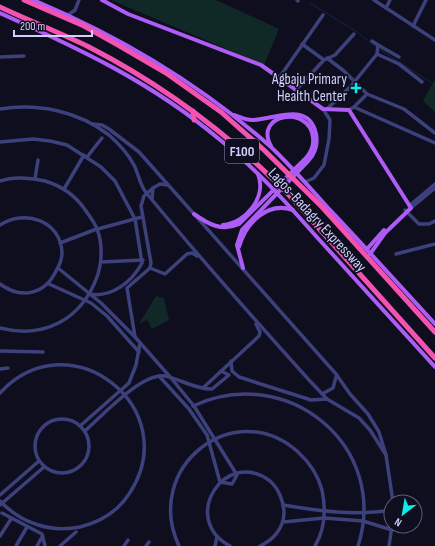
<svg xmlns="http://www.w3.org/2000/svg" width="435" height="546" font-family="'Sofia Sans Condensed',sans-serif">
  <rect width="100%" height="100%" fill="#0f0e1f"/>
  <g fill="#112926">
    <path d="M111,0H216L279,29L264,65Z"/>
    <path d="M435,79V112L423,101Z"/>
    <path d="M156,296L164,298L169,320L152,329L147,320L139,324Z"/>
  </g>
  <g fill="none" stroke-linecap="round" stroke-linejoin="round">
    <g stroke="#102841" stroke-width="1">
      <path d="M310,3L357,32L376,47"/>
      <path d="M379,49L435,85"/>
    </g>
    <g stroke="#3c407b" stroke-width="3.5">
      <path d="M297,0L298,1"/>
      <path d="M374,0L435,40"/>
      <path d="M386,8L390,0"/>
      <path d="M68,15L75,10L79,0"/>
      <path d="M413,26L426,0"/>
      <path d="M372,41L378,45L377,54"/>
      <path d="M302,44L324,60"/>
      <path d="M378,45L399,57"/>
      <path d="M0,57L24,56"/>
      <path d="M327,58L344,71L367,94L404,109L435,133"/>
      <path d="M279,78L323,15"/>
      <path d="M296,90L324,60L335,55L354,34"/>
      <path d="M354,107L435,143"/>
      <path d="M0,109C38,103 78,111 109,135C118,143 128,154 134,165C139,175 140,187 148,195C200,258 254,319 309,380L327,399L359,418L370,430L386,455"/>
      <path d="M327,109L351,86L377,54L399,64L422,82"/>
      <path d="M349,110L354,107L367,94"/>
      <path d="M92,124L102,125L109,129L139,152L336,374L350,394L368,414L379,432L386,455L393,502"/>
      <path d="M0,142L33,139L50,141L67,145L101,167L115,181L135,219L142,263C132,282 111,298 90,294"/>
      <path d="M87,157L102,138"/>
      <path d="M35,179L38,160"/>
      <path d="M0,181C14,176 31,178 45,181C62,186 76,196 86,211C90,217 95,223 97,229C103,244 102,263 97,277C81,320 44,339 0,328"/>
      <path d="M305,182L314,178L324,165L329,139L330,120L323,109"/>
      <path d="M64,189L84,155"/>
      <path d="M152,199L153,188L160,184L168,185"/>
      <path d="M409,206L435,184"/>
      <path d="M411,208L435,188"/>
      <path d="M405,210L419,224H429L435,221"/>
      <path d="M0,225C24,209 61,220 62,253C62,258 59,266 56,271C45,294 22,300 0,284"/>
      <path d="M60,243L94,230L142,217"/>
      <path d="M396,254L435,244"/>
      <path d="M101,262L143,260"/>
      <path d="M58,268L101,303L135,337L171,378L194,406L237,475L232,484L220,482L207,435L189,409L159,376"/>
      <path d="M150,268L165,274L187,254L192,253L197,256"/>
      <path d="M49,284L91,303L107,316L139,352"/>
      <path d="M135,337L127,288L150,268L151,263L141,206L144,196L153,188"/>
      <path d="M0,351L43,352"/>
      <path d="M231,361L232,371L239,377L311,400L327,399"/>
      <path d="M0,369L8,368"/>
      <path d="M204,387L259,336L260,332L256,324"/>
      <path d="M0,393C70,317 186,409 129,494C118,511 100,522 80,527C50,533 21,523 0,501"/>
      <path d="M322,394L333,388L336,377"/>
      <path d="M193,406C287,362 390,446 358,546"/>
      <circle cx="62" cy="446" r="27"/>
      <path d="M80,426L129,383L136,365L140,343"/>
      <path d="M85,431C102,416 141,373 165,376C180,379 197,390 212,389L229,375L221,371"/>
      <path d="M0,495L39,461"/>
      <path d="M0,505L44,467"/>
      <path d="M283,505C319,511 355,516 391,510"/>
      <path d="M2,513L42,534L45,546"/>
      <path d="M283,522L324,518L363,521L392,530"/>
      <path d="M0,536L11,519"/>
      <path d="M16,546L27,527"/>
      <path d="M37,546L42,537"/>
      <path d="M60,546L76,532"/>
      <path d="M124,546L128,540"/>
      <path d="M146,546L149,542"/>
      <path d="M179,546C142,467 235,395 298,452C310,463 318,475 322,490C326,509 325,529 315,546"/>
      <path d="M215,546L217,537"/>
      <path d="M230,546C179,519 225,447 270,481C279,489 284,502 284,514C283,529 273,540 260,546"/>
      <path d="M389,546L392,526"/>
    </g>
    <g stroke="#ad5df5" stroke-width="4">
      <path d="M33,0C119,36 201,85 271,147C291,166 310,188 329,209C365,247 400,286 435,324"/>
      <path d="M102,0L128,14L261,65L323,109L349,110L411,208L385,233L370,254"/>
      <path d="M0,13C80,49 151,82 219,139C255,168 285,201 315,235C355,279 395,323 435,367"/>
      <path d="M234,115C240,117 246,120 252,120C273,120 309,100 316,134C318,144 315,153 309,160L242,230L237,245L243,268"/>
      <path d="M194,214C208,224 222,232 239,224L306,158C311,152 314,146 313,138C311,105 253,113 271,146"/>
      <path d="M223,225C246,223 267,197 258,174"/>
      <path d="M239,247C246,223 267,201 293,210"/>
      <path d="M367,249L384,230"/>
    </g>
    <g stroke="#f452b0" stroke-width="5">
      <path d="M24,0L84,26L118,45L166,73L221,112L264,150L322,207L435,332"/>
      <path d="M0,7C30,21 60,33 89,47C163,85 231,136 289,195L435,358"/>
      <path d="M193,111L194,120"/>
    </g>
  </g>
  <path fill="#0ee9e9" stroke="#0f0e1f" stroke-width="1.5" d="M354 82h4v4h4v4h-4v4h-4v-4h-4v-4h4z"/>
  <g text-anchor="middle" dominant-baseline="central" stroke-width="3.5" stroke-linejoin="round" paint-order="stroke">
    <rect fill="#0f0e1f" stroke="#9695ba" stroke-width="1" x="225" y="139" width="34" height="24" rx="3"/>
    <g font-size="14" font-weight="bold" fill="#d0cffc">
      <text x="242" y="151">F100</text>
    </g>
    <g font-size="15" fill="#d0cffc" stroke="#0f0e1f" text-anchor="end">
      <text x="347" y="79">Agbaju Primary<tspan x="347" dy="17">Health Center</tspan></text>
    </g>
    <g font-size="15" fill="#d0cffc" stroke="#0f0e1f">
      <text transform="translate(317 220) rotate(47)">Lagos-Badagry Expressway</text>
    </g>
  </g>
  <g transform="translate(403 514) rotate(211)"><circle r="19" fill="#0f0e1f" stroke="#5c5b77"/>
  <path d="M0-3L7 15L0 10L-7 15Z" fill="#0ee9e9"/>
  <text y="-6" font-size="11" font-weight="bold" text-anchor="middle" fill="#d0cffc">N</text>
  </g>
  <path d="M14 30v6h78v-6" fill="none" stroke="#d0cffc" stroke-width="2"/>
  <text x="20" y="30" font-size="12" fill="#d0cffc" stroke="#0f0e1f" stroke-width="3" paint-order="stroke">200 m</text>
</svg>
